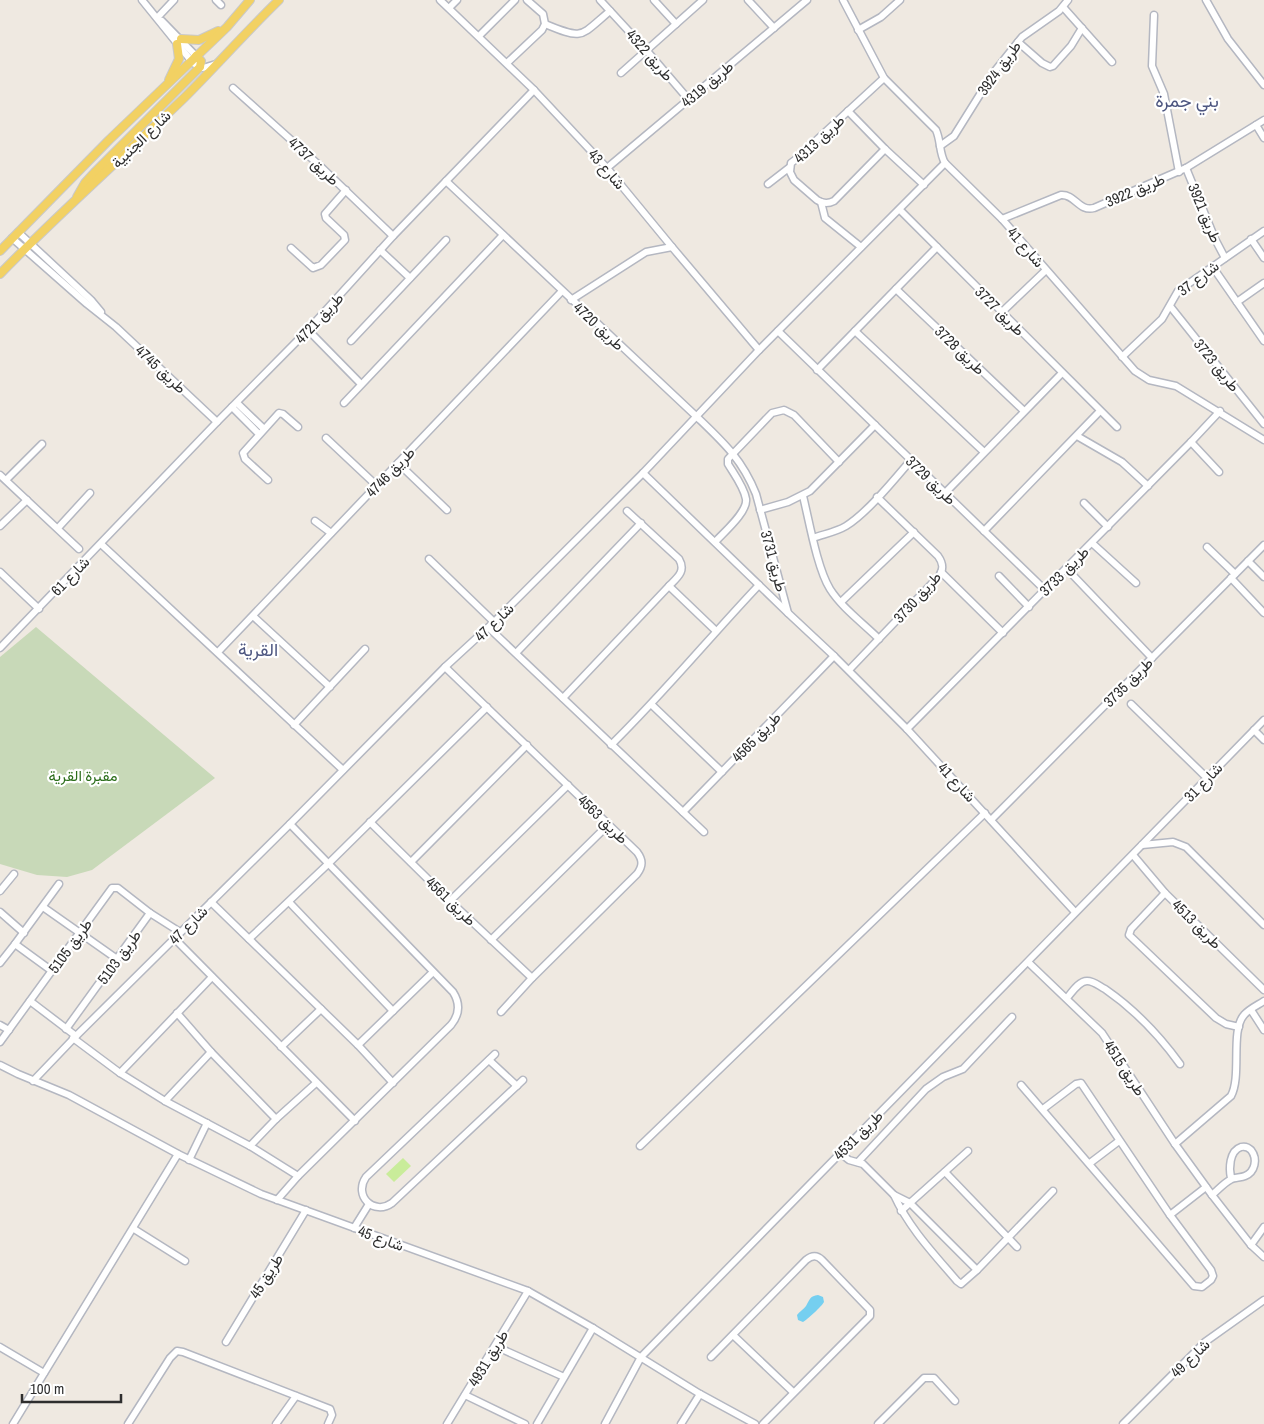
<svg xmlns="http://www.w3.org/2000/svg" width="1264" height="1424" font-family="'Archivo Narrow',Vazirmatn,sans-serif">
  <rect width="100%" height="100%" fill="#efe9e1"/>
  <path fill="#c8d9b8" d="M36,627L215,778L92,870L67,877L37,875L0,864V657Z"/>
  <path fill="#c9ec9a" d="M403,1158L411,1166L394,1182L386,1174Z"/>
  <path fill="#75cff0" d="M818,1295L823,1297L824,1302C822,1306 807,1320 803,1322L798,1320L797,1315C799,1312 804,1309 806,1306C810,1299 810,1296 818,1295Z"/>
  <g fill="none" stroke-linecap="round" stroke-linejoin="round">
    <defs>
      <g id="minor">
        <path d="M142,0L193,63L203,68L216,64"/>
        <path d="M216,0L221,5"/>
        <path d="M440,0L534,90L607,168L672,247L759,350"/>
        <path d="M600,0L647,51L689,100"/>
        <path d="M654,0L676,24"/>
        <path d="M748,0L774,28"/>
        <path d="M843,0L884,78L936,130C941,141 939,153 945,163L1002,219L1135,371L1149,380L1176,386L1264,440"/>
        <path d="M1206,0L1228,39L1264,85"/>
        <path d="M1063,7L1112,62"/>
        <path d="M449,8L457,0"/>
        <path d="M1154,15L1152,66L1164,94L1179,172"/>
        <path d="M157,18L174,0"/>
        <path d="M162,21L196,56"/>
        <path d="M545,24C584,40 579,37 610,11"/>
        <path d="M858,30L881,17L900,0"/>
        <path d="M479,36L515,0"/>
        <path d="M1018,42L1042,63L1050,67L1053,66L1071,46L1082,28"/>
        <path d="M507,63L542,30L545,24L543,14L527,0"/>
        <path d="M621,73L703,0"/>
        <path d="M884,78L795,160L791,163L790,172L794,180L817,200C823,204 828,204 834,201L885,149"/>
        <path d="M233,88L319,165L393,236"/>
        <path d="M848,111L885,149L924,185"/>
        <path d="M1256,125L1264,138"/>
        <path d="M940,146L954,136L994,72L1022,37L1059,11L1068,0"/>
        <path d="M607,168L807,0"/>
        <path d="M1186,168L1215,239L1225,258"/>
        <path d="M446,181L697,417C723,442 742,459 756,494L788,613"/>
        <path d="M768,184L790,167"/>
        <path d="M821,202L825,218L861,247"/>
        <path d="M900,210L1117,427"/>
        <path d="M1002,219L1061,195C1075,194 1079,212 1094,208L1186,168L1264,120"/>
        <path d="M18,232L91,300L101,312"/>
        <path d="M12,238L87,304L116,327L217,422"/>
        <path d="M1251,239L1264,258"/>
        <path d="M291,248L313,268L321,265L345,240L344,235L326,218L325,214L346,190"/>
        <path d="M380,250L410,278"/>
        <path d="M1212,266L1264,341"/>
        <path d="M896,289L1024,411"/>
        <path d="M571,300L646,252L672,247"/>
        <path d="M1237,302L1264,283"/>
        <path d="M1170,306L1264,424"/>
        <path d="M1002,312L1046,270"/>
        <path d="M308,330L361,384"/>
        <path d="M778,331L1045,590"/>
        <path d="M855,331L984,452"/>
        <path d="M351,341L446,240"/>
        <path d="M1122,357L1162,319L1178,291L1264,231"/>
        <path d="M817,370L937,247"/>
        <path d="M237,403L264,429"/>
        <path d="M344,403L503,235"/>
        <path d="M232,407L259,434"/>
        <path d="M1077,436L1122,462L1148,486"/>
        <path d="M326,438L376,485"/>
        <path d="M1191,442L1219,472"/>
        <path d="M398,463L447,510"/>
        <path d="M643,473L788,613L834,656"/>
        <path d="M0,475L79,549"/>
        <path d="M6,480L42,444"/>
        <path d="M268,480L245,459L243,453L279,413L283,414L298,427"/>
        <path d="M945,493L1062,373"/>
        <path d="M803,496C809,520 817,568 830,589C842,608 863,623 879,639"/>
        <path d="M1084,503L1108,527"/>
        <path d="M760,510L788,502L810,491L875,425"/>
        <path d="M627,511L679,559C686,571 678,577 669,586L716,631"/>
        <path d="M315,521L331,533"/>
        <path d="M0,526L27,500"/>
        <path d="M58,528L90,493"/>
        <path d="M984,531L1100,411"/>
        <path d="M813,538C824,534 836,532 846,526C867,513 894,480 911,460"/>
        <path d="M715,542C723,533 748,512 746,499C744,487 734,474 728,464V459L772,413L784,410L794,415L839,462"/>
        <path d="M1092,543L1136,583"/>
        <path d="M101,544L343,770"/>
        <path d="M1207,547L1235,574"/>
        <path d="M429,559L494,622"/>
        <path d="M1248,561L1264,577"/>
        <path d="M1067,569L1152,658"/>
        <path d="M0,572L39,609"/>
        <path d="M941,572L1003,633"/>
        <path d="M999,576L1029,607"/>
        <path d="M1231,578L1264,613"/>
        <path d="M841,602L914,532"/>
        <path d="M253,616L330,687"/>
        <path d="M489,628L704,832"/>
        <path d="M0,648L217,422L308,330L393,236L534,90"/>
        <path d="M218,652L562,291"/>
        <path d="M516,653L641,523"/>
        <path d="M445,667L637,852C643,860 643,866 637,874L532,978L501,1012"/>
        <path d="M849,670L939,576C944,569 943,563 938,556L877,497"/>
        <path d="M563,698L669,586"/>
        <path d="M1131,704L1207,778"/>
        <path d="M652,705L722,772"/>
        <path d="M294,725L365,649"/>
        <path d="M907,729L1191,442L1220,411"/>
        <path d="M1254,730L1264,740"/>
        <path d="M611,745C663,694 709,638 759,585"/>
        <path d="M683,812L834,656L907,729L1075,912"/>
        <path d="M991,820L1264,545"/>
        <path d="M370,822L450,901L532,978"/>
        <path d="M1142,845L1173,842L1186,847L1264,925"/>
        <path d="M1133,855L1165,893L1264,990"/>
        <path d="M411,862L527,745"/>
        <path d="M0,891L14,874"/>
        <path d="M1165,893L1131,929L1129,935L1216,1018L1226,1024L1239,1027"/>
        <path d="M450,901L568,785"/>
        <path d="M211,902L358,1045L393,1083"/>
        <path d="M289,902L393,1011"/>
        <path d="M43,907L117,959"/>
        <path d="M0,912L24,933"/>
        <path d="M174,938L355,1121"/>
        <path d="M249,939L328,864L487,707"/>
        <path d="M491,940L608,825"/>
        <path d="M15,944L59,884"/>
        <path d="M1028,962L1102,1033L1175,1144L1212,1195L1251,1245L1264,1257"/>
        <path d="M0,963L15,944L52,971"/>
        <path d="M1067,998C1072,992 1079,981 1087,981C1094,981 1099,986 1105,989C1134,1009 1159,1035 1180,1064"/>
        <path d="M30,1001L76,1036"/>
        <path d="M1251,1010L1264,1030"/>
        <path d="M177,1013L211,1052"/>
        <path d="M0,1025L9,1030"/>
        <path d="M66,1029L150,913L180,932"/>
        <path d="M73,1038L120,1073L165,1101L250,1146L298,1176"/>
        <path d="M0,1042L112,888H118L150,913"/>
        <path d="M358,1045L433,972"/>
        <path d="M281,1047L321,1009"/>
        <path d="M495,1054L366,1177C353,1196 374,1216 392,1203L523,1080"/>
        <path d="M489,1060L517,1086"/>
        <path d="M0,1065L18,1074L69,1095L178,1154L261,1194L528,1291L593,1328L700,1394L755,1424"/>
        <path d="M120,1073L212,977"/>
        <path d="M33,1081L76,1036L290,824L445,667L494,622L643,473L759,350L945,163"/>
        <path d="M1021,1085L1194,1286L1202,1287L1211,1280L1213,1276L1211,1270L1170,1215L1081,1083L1076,1084L1043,1109"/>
        <path d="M165,1101L211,1052L276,1119"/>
        <path d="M1175,1144L1231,1096C1242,1076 1230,1031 1244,1015C1249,1009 1258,1005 1264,1001"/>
        <path d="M250,1146L276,1119L316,1083"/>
        <path d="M640,1146L985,813"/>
        <path d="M840,1153L849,1160L863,1164L894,1195L910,1203L977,1270"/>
        <path d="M189,1160L207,1123"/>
        <path d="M858,1162L926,1089L943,1077L963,1069L1012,1017"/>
        <path d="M1090,1163L1119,1141"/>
        <path d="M945,1172L1017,1247"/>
        <path d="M894,1195C909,1228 934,1254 957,1281L961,1284L977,1270L1053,1191"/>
        <path d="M1212,1195C1218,1190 1224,1183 1230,1180C1234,1177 1240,1178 1245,1176C1255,1172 1258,1159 1251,1150C1248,1147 1245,1146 1241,1147C1229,1151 1229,1169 1231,1178"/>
        <path d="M277,1200L298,1176L451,1025C460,1014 460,1003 453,992L290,824"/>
        <path d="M901,1211L968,1151"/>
        <path d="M1170,1215L1206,1187"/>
        <path d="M354,1228L369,1204"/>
        <path d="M134,1229L185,1261"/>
        <path d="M1251,1245L1264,1227"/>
        <path d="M733,1335L793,1392"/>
        <path d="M226,1342L306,1210"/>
        <path d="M495,1346L564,1377"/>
        <path d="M0,1347L44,1373"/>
        <path d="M711,1357L806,1260C812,1255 817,1255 822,1260L870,1310V1316L868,1318L763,1424"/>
        <path d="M465,1395L525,1424"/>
        <path d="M13,1424L178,1154"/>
        <path d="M128,1424L170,1358L177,1351L183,1352L330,1409L332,1415L328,1424"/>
        <path d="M276,1424L296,1396"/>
        <path d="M447,1424L528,1291"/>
        <path d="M537,1424L593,1328"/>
        <path d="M605,1424L641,1357L1264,720"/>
        <path d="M681,1424L700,1394"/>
        <path d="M878,1424L924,1378H934L955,1401"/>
        <path d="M1123,1424L1205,1342L1264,1300"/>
      </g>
      <g id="major">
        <path d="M181,39L199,40L218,31"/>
        <path d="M169,80L179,59L177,44"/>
        <path d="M77,197L85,183L96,171L200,67L201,61L196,56"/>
        <path d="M0,251L109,140L227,27L250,0"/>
        <path d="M0,274C59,213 123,157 184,98C216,66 246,32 279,0"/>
      </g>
    </defs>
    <use href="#minor" stroke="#b4b7c1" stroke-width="9"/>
    <use href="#major" stroke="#c9c9c9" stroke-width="10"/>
    <use href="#minor" stroke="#fff" stroke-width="6"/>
    <use href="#major" stroke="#f2d163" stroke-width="8"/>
  </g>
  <g text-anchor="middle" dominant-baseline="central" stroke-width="4.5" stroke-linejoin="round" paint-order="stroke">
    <g font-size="15" fill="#2e2e2e" stroke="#fff">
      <text transform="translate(650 55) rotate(49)">طريق 4322</text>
      <text transform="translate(999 68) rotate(-54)">طريق 3924</text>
      <text transform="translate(707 84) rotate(-40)">طريق 4319</text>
      <text transform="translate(141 139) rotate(-44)">شارع الجنبية</text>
      <text transform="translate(819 139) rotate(-43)">طريق 4313</text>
      <text transform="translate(314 161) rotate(43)">طريق 4737</text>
      <text transform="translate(607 169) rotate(49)">شارع 43</text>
      <text transform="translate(1135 190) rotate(-23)">طريق 3922</text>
      <text transform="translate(1205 213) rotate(67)">طريق 3921</text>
      <text transform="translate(1026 247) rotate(49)">شارع 41</text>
      <text transform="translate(1198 278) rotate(-37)">شارع 37</text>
      <text transform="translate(1000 311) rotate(45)">طريق 3727</text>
      <text transform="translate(319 318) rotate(-47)">طريق 4721</text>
      <text transform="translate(599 326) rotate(43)">طريق 4720</text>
      <text transform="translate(960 350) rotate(44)">طريق 3728</text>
      <text transform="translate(1217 365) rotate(51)">طريق 3723</text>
      <text transform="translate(161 369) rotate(43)">طريق 4745</text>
      <text transform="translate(390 472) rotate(-46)">طريق 4746</text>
      <text transform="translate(931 480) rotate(44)">طريق 3729</text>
      <text transform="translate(774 561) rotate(75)">طريق 3731</text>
      <text transform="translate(1064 571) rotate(-45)">طريق 3733</text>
      <text transform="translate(70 576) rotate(-46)">شارع 61</text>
      <text transform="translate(917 597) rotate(-48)">طريق 3730</text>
      <text transform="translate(494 622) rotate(-44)">شارع 47</text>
      <text transform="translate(1128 682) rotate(-45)">طريق 3735</text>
      <text transform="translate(756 737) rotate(-46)">طريق 4565</text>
      <text transform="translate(957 782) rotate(47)">شارع 41</text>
      <text transform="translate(1203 782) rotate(-46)">شارع 31</text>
      <text transform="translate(603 819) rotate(44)">طريق 4563</text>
      <text transform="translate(451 901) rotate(44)">طريق 4561</text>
      <text transform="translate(1197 924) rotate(45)">طريق 4513</text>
      <text transform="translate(188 925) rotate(-45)">شارع 47</text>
      <text transform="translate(70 946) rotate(-54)">طريق 5105</text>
      <text transform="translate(119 957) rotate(-54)">طريق 5103</text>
      <text transform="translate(1125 1068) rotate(57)">طريق 4515</text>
      <text transform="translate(858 1135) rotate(-45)">طريق 4531</text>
      <text transform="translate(381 1238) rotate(20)">شارع 45</text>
      <text transform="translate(266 1276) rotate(-58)">طريق 45</text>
      <text transform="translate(488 1358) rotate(-59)">طريق 4931</text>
      <text transform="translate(1190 1358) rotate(-44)">شارع 49</text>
    </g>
    <g font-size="15" fill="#2c6e1b" stroke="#fff">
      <text x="83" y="775">مقبرة القرية</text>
    </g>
    <g font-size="18" fill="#4d5680" stroke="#fff">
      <text x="1187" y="100">بني جمرة</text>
      <text x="258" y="649">القرية</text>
    </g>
  </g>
  <path d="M22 1394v8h99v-8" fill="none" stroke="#2e2e2e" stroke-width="2.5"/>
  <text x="30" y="1394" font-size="15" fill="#2e2e2e" stroke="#ffffff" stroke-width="4" paint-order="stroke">100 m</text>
</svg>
